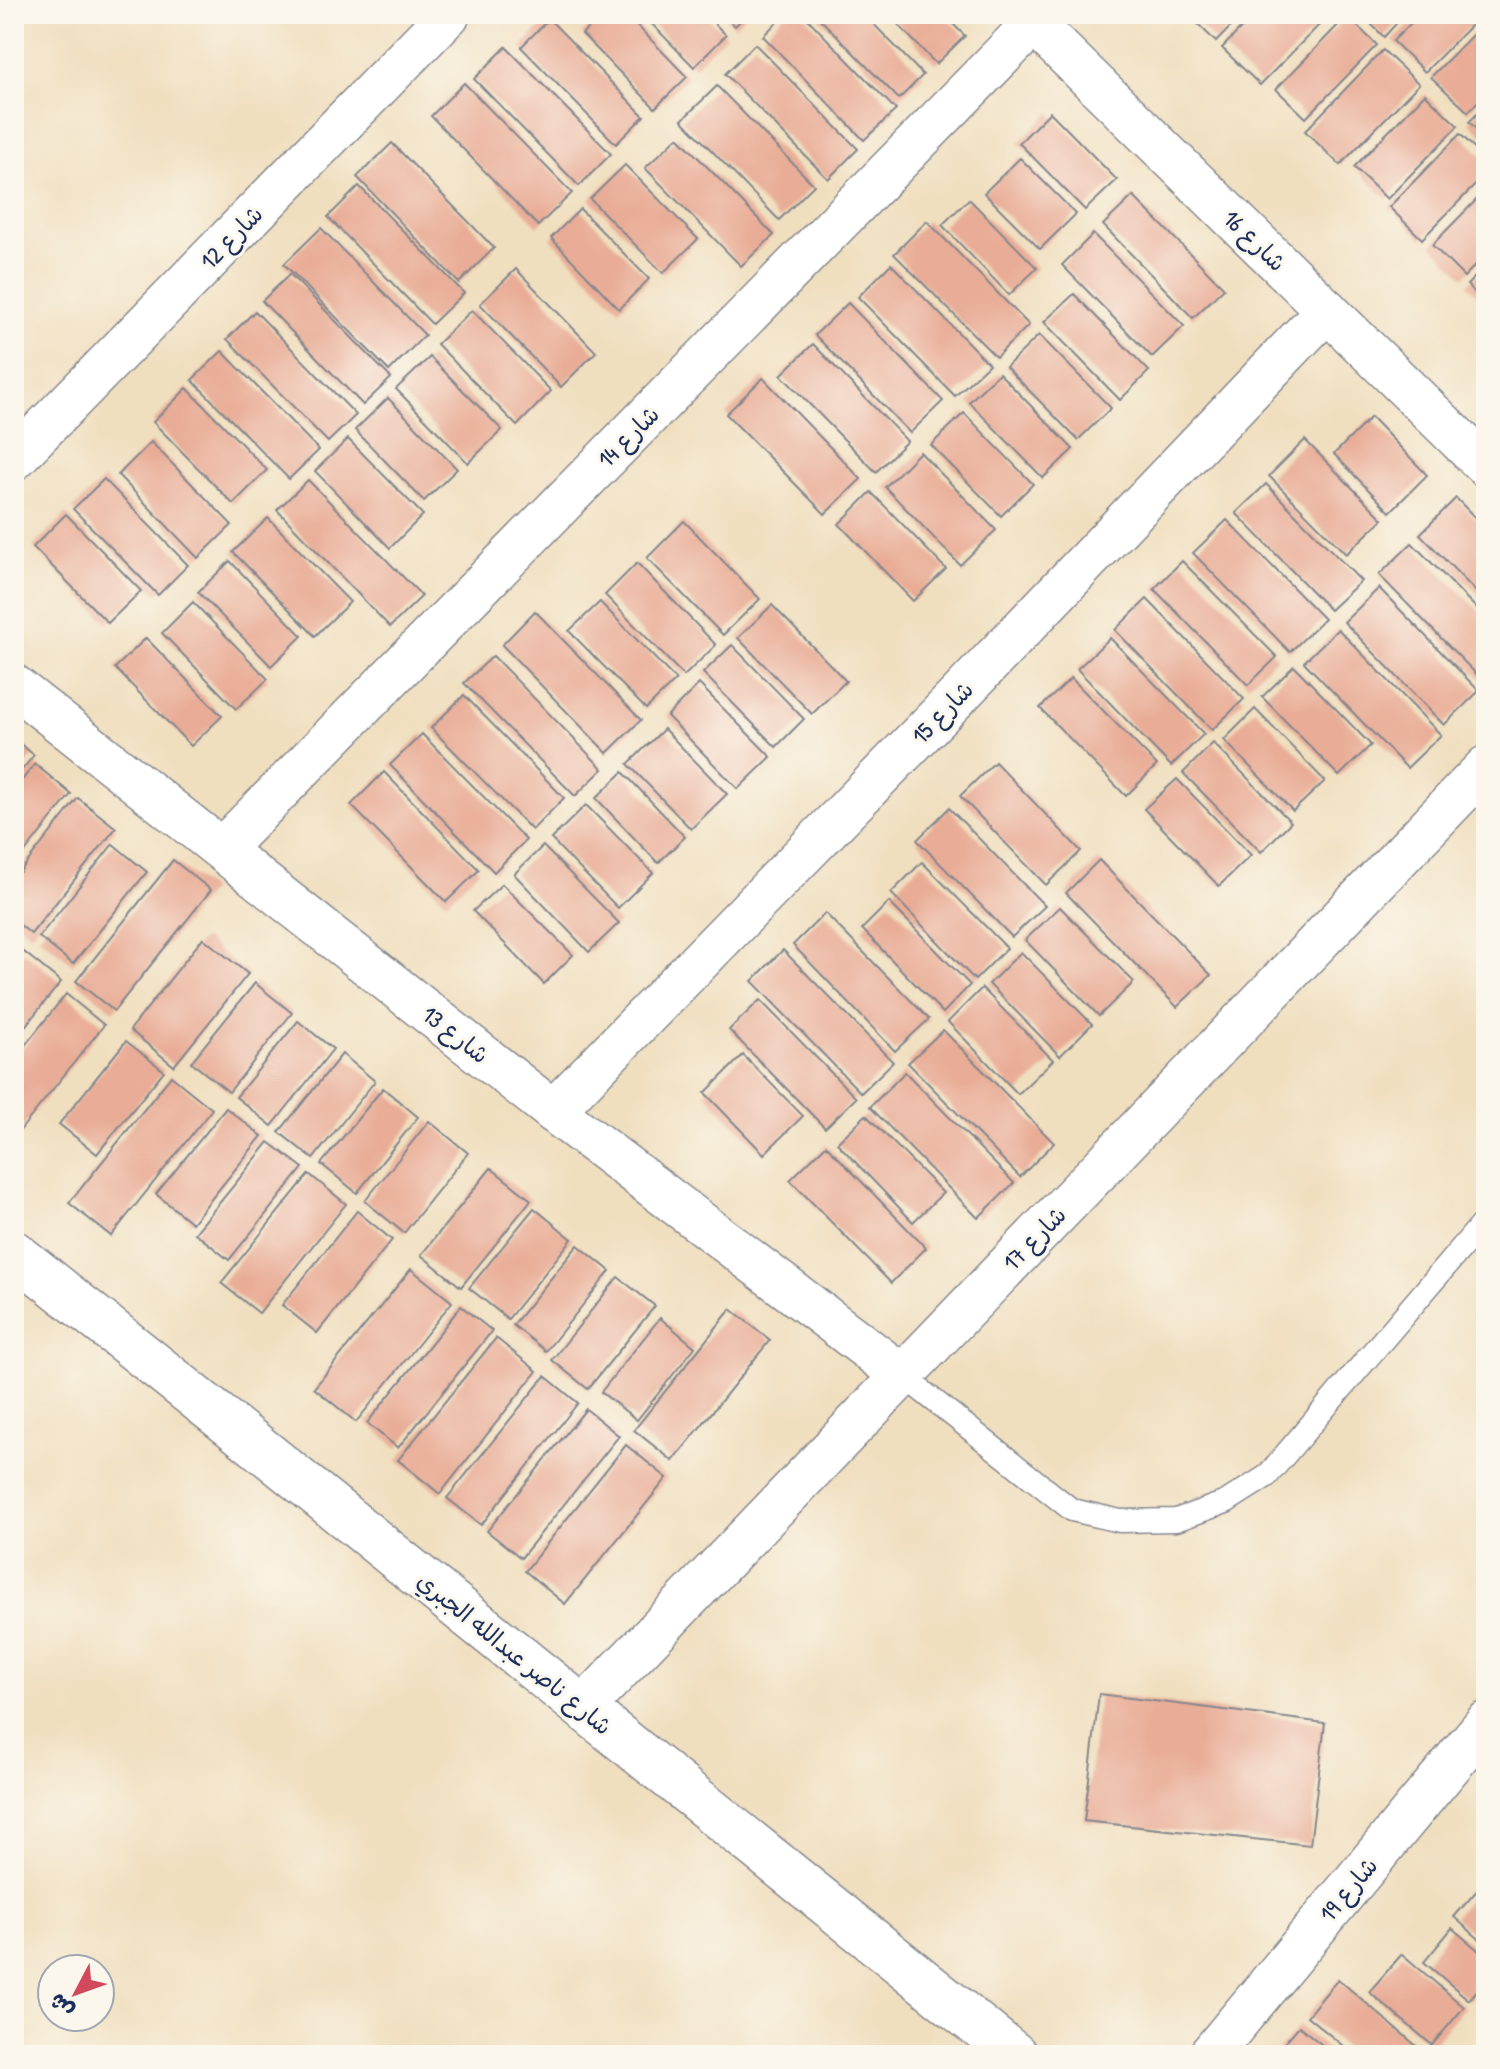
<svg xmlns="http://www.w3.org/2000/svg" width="1500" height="2069" font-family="'Patrick Hand','Playpen Sans Arabic',sans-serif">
  <rect width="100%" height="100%" fill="#fbf7ec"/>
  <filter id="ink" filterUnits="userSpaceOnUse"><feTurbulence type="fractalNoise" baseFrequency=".0125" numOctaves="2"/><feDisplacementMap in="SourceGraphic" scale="16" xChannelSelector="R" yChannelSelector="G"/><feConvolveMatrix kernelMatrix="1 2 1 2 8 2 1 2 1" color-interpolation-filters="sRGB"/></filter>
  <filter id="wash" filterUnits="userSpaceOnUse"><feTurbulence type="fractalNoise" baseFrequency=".006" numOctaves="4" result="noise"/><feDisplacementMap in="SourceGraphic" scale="32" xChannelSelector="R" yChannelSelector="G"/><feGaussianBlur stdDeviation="1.8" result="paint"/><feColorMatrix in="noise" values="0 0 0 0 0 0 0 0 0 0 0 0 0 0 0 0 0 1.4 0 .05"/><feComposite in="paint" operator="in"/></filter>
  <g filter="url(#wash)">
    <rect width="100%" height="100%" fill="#f0dfbf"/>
    <g id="blocks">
      <g fill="#e9ad97">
        <path d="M602,14H626L687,77L655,108L582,34Z"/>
        <path d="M642,14H705L726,35L694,67Z"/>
        <path d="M723,14H747L735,26Z"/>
        <path d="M785,14H803L896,110L864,140L763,36Z"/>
        <path d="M819,14H864L923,75L899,99L817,16Z"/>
        <path d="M888,14H943L965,36L936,64Z"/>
        <path d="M1188,14H1243L1216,42Z"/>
        <path d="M1255,14H1330L1260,85L1222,48Z"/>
        <path d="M1361,14H1405L1384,37Z"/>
        <path d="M1420,14H1482L1425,72L1393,41Z"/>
        <path d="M1347,16L1377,45L1306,118L1276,89Z"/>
        <path d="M549,19L644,116L616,144L521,47Z"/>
        <path d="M1486,21V93L1468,112L1431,77Z"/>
        <path d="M755,44L858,149L828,179L725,74Z"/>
        <path d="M506,47L611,154L579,186L474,79Z"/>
        <path d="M1383,50L1419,84L1340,165L1305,131Z"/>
        <path d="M464,83L572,193L538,226L431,116Z"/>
        <path d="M717,86L814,185L779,220L682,120Z"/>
        <path d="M1425,94L1458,126L1387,199L1354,167Z"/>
        <path d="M1486,105V138L1469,122Z"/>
        <path d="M1050,112L1117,180L1085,210L1019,143Z"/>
        <path d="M1460,134L1486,159V174L1422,239L1389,207Z"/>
        <path d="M678,137L774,235L741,266L645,168Z"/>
        <path d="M392,143L494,248L459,283L357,177Z"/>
        <path d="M1020,158L1076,214L1040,249L984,193Z"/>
        <path d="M625,165L698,239L663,273L590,199Z"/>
        <path d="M359,186L464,293L432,324L328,217Z"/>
        <path d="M1486,190V254L1464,277L1432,245Z"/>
        <path d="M1133,196L1224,288L1193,318L1103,225Z"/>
        <path d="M969,199L1037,268L1009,295L942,225Z"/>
        <path d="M580,209L649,279L619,309L551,238Z"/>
        <path d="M927,221L1029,325L996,357L894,254Z"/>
        <path d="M321,228L425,335L389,371L284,264Z"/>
        <path d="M1093,234L1184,326L1152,357L1062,265Z"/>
        <path d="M891,264L989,364L955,396L858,297Z"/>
        <path d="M1486,266V303L1467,285Z"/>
        <path d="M516,269L596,352L561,387L480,304Z"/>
        <path d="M290,274L391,378L363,405L262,301Z"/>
        <path d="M1074,294L1149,371L1120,400L1044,322Z"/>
        <path d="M848,303L943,401L910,433L815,335Z"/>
        <path d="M472,310L551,391L517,426L437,344Z"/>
        <path d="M255,311L356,415L328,442L227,339Z"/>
        <path d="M1039,335L1111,408L1078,440L1006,367Z"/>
        <path d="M813,344L907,441L876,472L781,375Z"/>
        <path d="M222,351L319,450L289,479L192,380Z"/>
        <path d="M430,357L502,430L468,463L396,389Z"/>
        <path d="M999,373L1073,449L1043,478L969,402Z"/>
        <path d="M763,378L861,479L825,514L726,414Z"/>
        <path d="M187,388L267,470L233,504L153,422Z"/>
        <path d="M388,398L457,469L424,501L355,430Z"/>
        <path d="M964,413L1033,484L1001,516L931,445Z"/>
        <path d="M1371,417L1427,475L1390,512L1334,454Z"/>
        <path d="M348,439L423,515L390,548L315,471Z"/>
        <path d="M1305,440L1383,519L1346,554L1269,476Z"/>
        <path d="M151,442L232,525L198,558L118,475Z"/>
        <path d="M920,452L996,530L960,565L885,487Z"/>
        <path d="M104,479L188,565L158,595L73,509Z"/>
        <path d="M308,480L422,596L390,627L277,510Z"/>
        <path d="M1266,484L1361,581L1330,610L1236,513Z"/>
        <path d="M871,492L946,569L913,601L839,524Z"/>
        <path d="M1456,498L1486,529V602L1420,534Z"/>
        <path d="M66,514L141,591L108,623L33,547Z"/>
        <path d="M268,518L350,602L315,636L233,552Z"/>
        <path d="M1227,520L1324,619L1290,652L1193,553Z"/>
        <path d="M684,521L760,599L723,635L647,558Z"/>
        <path d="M1412,543L1486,618V684L1379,575Z"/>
        <path d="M230,561L302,636L271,666L198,592Z"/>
        <path d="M1182,561L1277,657L1248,685L1154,589Z"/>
        <path d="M637,563L716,645L684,676L605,595Z"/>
        <path d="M1379,588L1479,691L1444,725L1344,622Z"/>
        <path d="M1147,599L1244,699L1212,730L1115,630Z"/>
        <path d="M193,602L268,679L236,709L162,633Z"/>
        <path d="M600,602L676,680L646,709L569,631Z"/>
        <path d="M772,605L846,681L812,714L738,638Z"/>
        <path d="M535,611L641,720L607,753L502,645Z"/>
        <path d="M1338,629L1441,735L1407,768L1304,662Z"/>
        <path d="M146,638L222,716L191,746L115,668Z"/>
        <path d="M1110,638L1204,734L1171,766L1077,669Z"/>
        <path d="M732,645L804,719L776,747L703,673Z"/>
        <path d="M493,656L603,769L575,796L464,683Z"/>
        <path d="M1294,666L1371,745L1339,776L1262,697Z"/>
        <path d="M1071,678L1157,765L1126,796L1040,708Z"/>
        <path d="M699,684L771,757L738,789L667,716Z"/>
        <path d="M464,695L564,798L532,830L431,728Z"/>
        <path d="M1255,709L1325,781L1293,811L1224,740Z"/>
        <path d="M664,729L727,794L691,829L628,764Z"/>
        <path d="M422,734L526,840L494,872L390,765Z"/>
        <path d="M14,739L34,755L14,780Z"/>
        <path d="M1213,743L1291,822L1261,852L1183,773Z"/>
        <path d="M995,762L1081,851L1046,885L960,796Z"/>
        <path d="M35,764L71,794L14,866V790Z"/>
        <path d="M384,772L479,870L446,902L351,805Z"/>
        <path d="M623,772L685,837L658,863L596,798Z"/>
        <path d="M1177,779L1251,855L1219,886L1144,809Z"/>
        <path d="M78,798L116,828L31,934L14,920V879Z"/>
        <path d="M586,805L653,873L618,908L551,839Z"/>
        <path d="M949,808L1045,906L1012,937L917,840Z"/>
        <path d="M113,844L147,872L73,964L39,937Z"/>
        <path d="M543,846L619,923L589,952L514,874Z"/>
        <path d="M173,860L211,890L114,1011L76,981Z"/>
        <path d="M1099,860L1211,975L1177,1007L1066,893Z"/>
        <path d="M922,862L1007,948L975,980L891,893Z"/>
        <path d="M502,884L573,955L544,984L473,911Z"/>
        <path d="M889,902L970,985L943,1013L862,929Z"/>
        <path d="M1060,907L1134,982L1099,1016L1025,940Z"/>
        <path d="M825,913L929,1019L895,1051L793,945Z"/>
        <path d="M203,938L248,974L174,1066L130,1030Z"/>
        <path d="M783,950L893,1062L861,1093L752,981Z"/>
        <path d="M24,952L61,982L14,1040V965Z"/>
        <path d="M1021,952L1092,1024L1060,1056L989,984Z"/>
        <path d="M255,983L292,1013L229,1092L191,1062Z"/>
        <path d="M982,988L1053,1060L1018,1094L948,1022Z"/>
        <path d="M66,994L104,1025L14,1138V1059Z"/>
        <path d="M760,1000L856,1098L825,1128L729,1030Z"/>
        <path d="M298,1021L333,1049L272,1126L236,1097Z"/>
        <path d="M943,1030L1054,1143L1020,1177L908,1063Z"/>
        <path d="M126,1041L164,1071L97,1154L59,1124Z"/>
        <path d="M342,1054L375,1081L313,1159L279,1132Z"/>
        <path d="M743,1055L803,1116L764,1154L705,1093Z"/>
        <path d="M905,1072L1014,1183L978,1218L870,1107Z"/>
        <path d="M171,1076L212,1109L111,1236L69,1203Z"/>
        <path d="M383,1088L418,1117L357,1193L321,1164Z"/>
        <path d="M226,1108L262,1136L192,1223L156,1194Z"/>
        <path d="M866,1115L943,1193L913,1222L837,1143Z"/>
        <path d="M429,1121L468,1153L404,1233L365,1201Z"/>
        <path d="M269,1142L303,1168L229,1260L195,1233Z"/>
        <path d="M826,1145L926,1248L891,1283L790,1180Z"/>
        <path d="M491,1168L531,1200L461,1287L421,1255Z"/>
        <path d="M309,1174L346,1204L259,1313L221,1283Z"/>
        <path d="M534,1208L572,1239L508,1319L469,1288Z"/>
        <path d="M357,1211L392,1240L317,1333L282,1305Z"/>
        <path d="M578,1245L610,1271L546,1351L513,1325Z"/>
        <path d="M411,1269L452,1302L356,1422L314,1388Z"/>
        <path d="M618,1277L655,1306L588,1389L552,1360Z"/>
        <path d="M461,1306L492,1331L398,1448L367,1423Z"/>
        <path d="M731,1309L770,1340L673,1461L634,1430Z"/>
        <path d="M660,1318L695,1347L637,1420L601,1392Z"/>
        <path d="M496,1338L537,1371L440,1494L398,1460Z"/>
        <path d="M545,1376L578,1403L481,1525L447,1498Z"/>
        <path d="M586,1409L619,1436L521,1558L487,1531Z"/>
        <path d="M626,1445L667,1478L565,1604L525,1571Z"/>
        <path d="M1099,1694L1325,1723L1310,1845L1084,1821Z"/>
        <path d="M1486,1880V1945L1454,1917Z"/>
        <path d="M1452,1928L1486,1957V1980L1469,2000L1424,1962Z"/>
        <path d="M1402,1954L1464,2007L1432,2045L1369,1992Z"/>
        <path d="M1338,1979L1427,2055H1354L1307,2016Z"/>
        <path d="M1299,2026L1334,2055H1274Z"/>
      </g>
    </g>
  </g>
  <g filter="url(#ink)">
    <use href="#blocks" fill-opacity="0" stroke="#86878e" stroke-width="2"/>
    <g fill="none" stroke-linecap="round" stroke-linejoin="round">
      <defs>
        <path id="service" d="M902,1375L1072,1510L1120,1521L1176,1520L1226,1502L1267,1476L1486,1219"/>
        <g id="minor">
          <path d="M1024,14L1486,466"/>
          <path d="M14,459L449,14"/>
          <path d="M14,686L553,1111L902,1375"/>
          <path d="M222,849L1034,23"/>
          <path d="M553,1111L961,693L1327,310"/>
          <path d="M583,1708L1486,767"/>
          <path d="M1210,2055L1486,1723"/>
        </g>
        <path id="tertiary" d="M14,1253L252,1442L1015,2055"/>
      </defs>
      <use href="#service" stroke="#86878e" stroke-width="25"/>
      <use href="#minor" stroke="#86878e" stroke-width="45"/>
      <use href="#tertiary" stroke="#86878e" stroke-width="47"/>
      <use href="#service" stroke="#fff" stroke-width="22"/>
      <use href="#minor" stroke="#fff" stroke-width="42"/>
      <use href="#tertiary" stroke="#fff" stroke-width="44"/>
    </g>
  </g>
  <g text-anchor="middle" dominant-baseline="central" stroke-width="6" stroke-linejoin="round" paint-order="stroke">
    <g font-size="24" fill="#1b2f5e" stroke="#fbf7ec">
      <text transform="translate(231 237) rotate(-46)">شارع 12</text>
      <text transform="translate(1255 240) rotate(44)">شارع 16</text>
      <text transform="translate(628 436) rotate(-45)">شارع 14</text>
      <text transform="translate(942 712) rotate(-46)">شارع 15</text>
      <text transform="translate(456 1034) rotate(38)">شارع 13</text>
      <text transform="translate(1034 1238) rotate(-46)">شارع 17</text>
      <text transform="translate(515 1653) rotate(39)">شارع ناصر عبدالله الجبري</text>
      <text transform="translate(1348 1889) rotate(-50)">شارع 19</text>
    </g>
  </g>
  <rect width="1500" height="2069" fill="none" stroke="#fbf7ec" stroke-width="48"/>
  <g transform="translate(76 1993) rotate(229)"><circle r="38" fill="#fbf7ec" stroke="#a1a7b3" stroke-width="2"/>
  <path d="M0-6L14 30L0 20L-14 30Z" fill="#d1495b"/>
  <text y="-12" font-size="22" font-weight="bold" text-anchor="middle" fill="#1b2f5e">ش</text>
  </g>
</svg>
